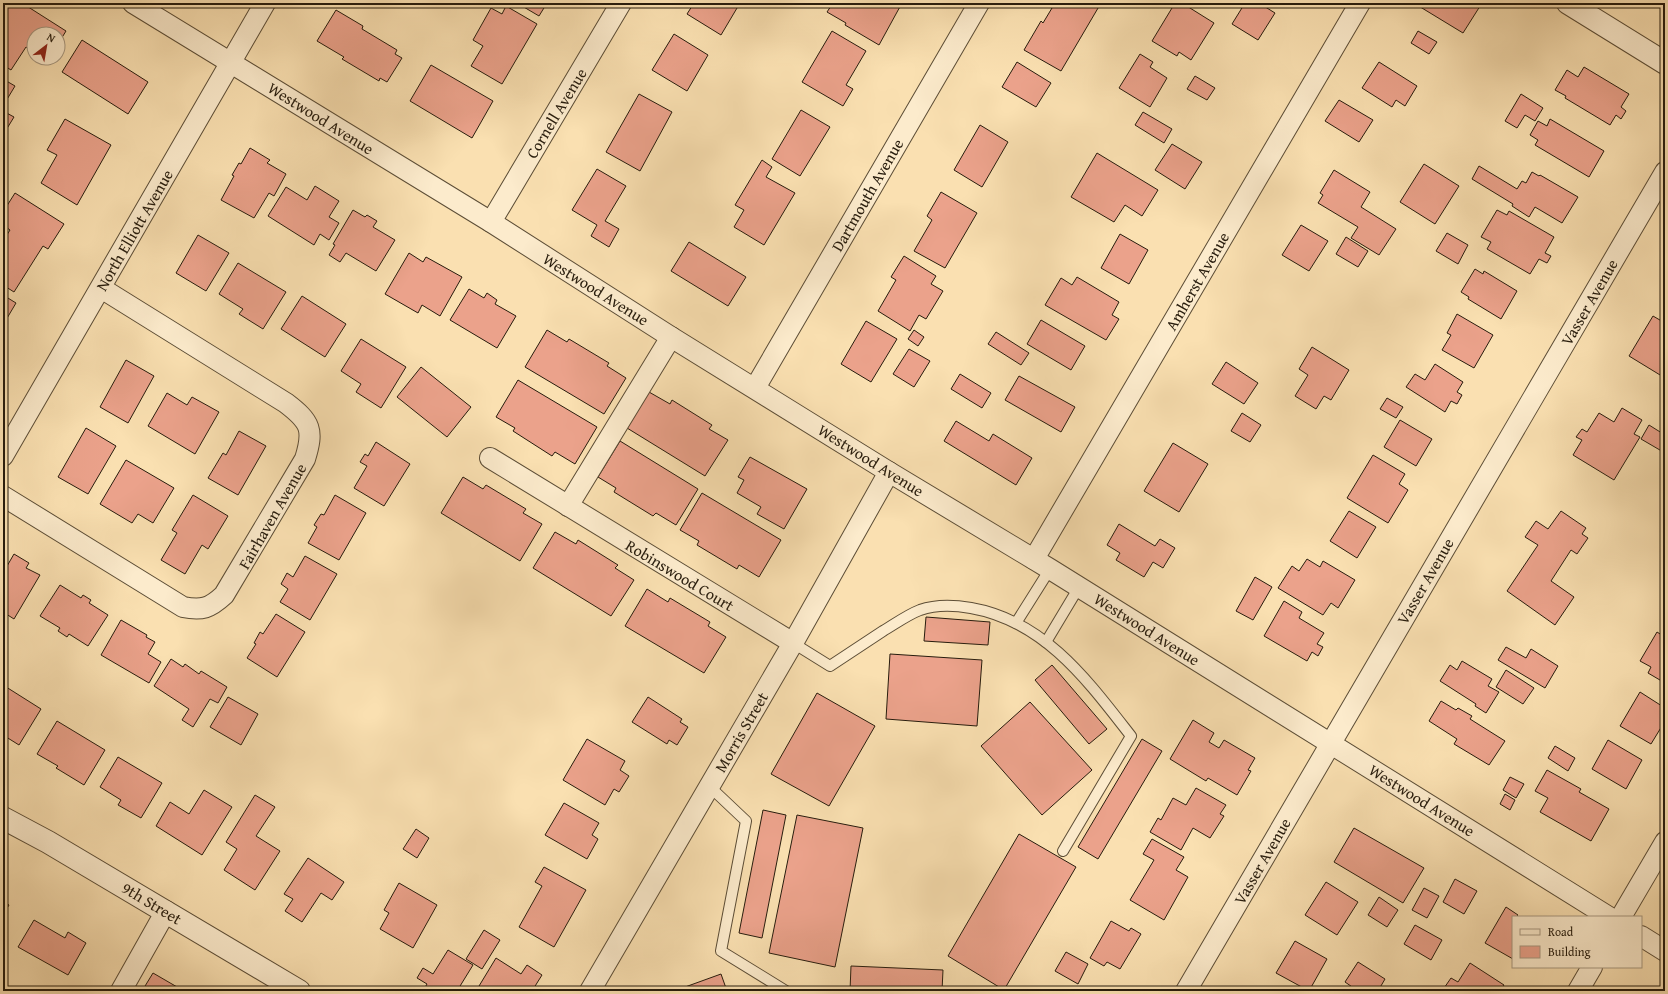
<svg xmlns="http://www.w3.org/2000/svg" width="1668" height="994" font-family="'Gentium Book Plus',serif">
  <rect width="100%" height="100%" fill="#fae0b1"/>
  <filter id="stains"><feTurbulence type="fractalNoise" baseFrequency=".005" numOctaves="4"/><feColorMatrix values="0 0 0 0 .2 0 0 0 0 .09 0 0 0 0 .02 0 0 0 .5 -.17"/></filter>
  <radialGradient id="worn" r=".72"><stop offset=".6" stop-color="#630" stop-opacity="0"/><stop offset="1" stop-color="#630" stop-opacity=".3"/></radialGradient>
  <g fill="#eba28b" stroke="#271c0d">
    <path d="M3,3H22L66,31L58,44V34H34V52L26,47L11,70L3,65Z"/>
    <path d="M517,3H547L539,16Z"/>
    <path d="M694,3H740L721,35L687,14Z"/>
    <path d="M833,3H902L879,45L845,25L846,23L827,12Z"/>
    <path d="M1051,3H1101L1061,71L1024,50L1041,21L1043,23L1052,8L1049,7Z"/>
    <path d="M1175,3H1182L1214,23L1191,60L1179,52L1177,56L1152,41Z"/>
    <path d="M1245,3H1259L1275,13L1258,40L1232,24Z"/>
    <path d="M1418,3H1482L1463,33L1417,5Z"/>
    <path d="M506,6L537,24L502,84L471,66L483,46L473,40L491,8L502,14Z"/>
    <path d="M336,10L363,26L362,29L397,50L395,54L402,58L387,82L380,78L379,81L342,59L344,57L317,41Z"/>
    <path d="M832,31L866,51L846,85L853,89L843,106L802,82Z"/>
    <path d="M1418,31L1437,42L1429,54L1411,43Z"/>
    <path d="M674,34L708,55L687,91L652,70Z"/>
    <path d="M82,40L148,82L128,114L62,72Z"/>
    <path d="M1140,54L1153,62L1150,67L1167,78L1150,107L1119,88Z"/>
    <path d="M1017,62L1051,83L1036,107L1002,87Z"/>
    <path d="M1379,62L1417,86L1405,106L1396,100L1392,107L1362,88Z"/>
    <path d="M431,65L493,101L472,138L410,101Z"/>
    <path d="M1584,67L1629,94L1621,107L1626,111L1621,119L1616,115L1610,125L1565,98L1566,96L1555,90L1567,70L1578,77Z"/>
    <path d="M1195,76L1215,88L1207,100L1187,89Z"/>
    <path d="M3,79L15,86L3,106Z"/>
    <path d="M639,94L672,112L640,171L606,152Z"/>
    <path d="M1521,94L1543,108L1535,121L1525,115L1517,128L1505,121Z"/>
    <path d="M1339,100L1373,120L1359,142L1325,121Z"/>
    <path d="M801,110L830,127L800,176L772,159Z"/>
    <path d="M3,111L14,117L3,135Z"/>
    <path d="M1143,112L1172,129L1164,143L1135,125Z"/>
    <path d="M65,119L111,145L77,205L41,183L57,155L47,150Z"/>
    <path d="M1550,119L1604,151L1589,177L1535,145L1538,140L1530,135L1538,121L1547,126Z"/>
    <path d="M980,125L1008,142L982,187L954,170Z"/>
    <path d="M1172,144L1202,162L1185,189L1155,170Z"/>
    <path d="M250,148L270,160L267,163L286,174L274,196L269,193L254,218L221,200L234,176L232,175L239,163L241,164Z"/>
    <path d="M1097,153L1158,190L1142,216L1125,205L1114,222L1071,197Z"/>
    <path d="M762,160L772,167L766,177L795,193L764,245L734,227L744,210L735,205Z"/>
    <path d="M1424,164L1459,186L1435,224L1400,202Z"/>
    <path d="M1479,166L1517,189L1522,181L1526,183L1532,172L1539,176L1540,175L1578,197L1562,223L1535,207L1529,217L1512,206L1513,204L1472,179Z"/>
    <path d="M597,169L626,186L605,221L619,229L609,247L591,236L597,225L572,210Z"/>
    <path d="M1334,170L1370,192L1361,207L1396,229L1379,255L1351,238L1358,227L1318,203L1323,195L1320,193Z"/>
    <path d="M315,186L339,201L329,217L339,223L329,240L320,234L314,245L268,216L286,187L307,200Z"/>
    <path d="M941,192L977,213L945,268L914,251L932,220L927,216Z"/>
    <path d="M15,193L64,224L48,249L43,246L14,292L3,285V241L10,230L3,225V212Z"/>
    <path d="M353,210L365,217L367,215L377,221L373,227L395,240L376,271L346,253L340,262L329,255L335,245L333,244Z"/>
    <path d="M1497,210L1507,215L1509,211L1554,237L1545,253L1551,256L1547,263L1539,259L1530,274L1487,249L1491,242L1481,237Z"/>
    <path d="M1301,225L1328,241L1309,271L1282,255Z"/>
    <path d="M1447,233L1468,245L1458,264L1436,251Z"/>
    <path d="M1120,234L1148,250L1129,284L1101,268Z"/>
    <path d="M198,235L229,253L206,291L176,273Z"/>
    <path d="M1346,237L1368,251L1358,267L1336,254Z"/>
    <path d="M689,242L746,277L728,306L671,271Z"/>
    <path d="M409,253L423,262L426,257L462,277L440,316L422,305L418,313L385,294Z"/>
    <path d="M904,256L936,276L931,284L943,291L926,319L919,315L910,331L878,311L896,280L891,277Z"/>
    <path d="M238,263L286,292L263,329L239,314L243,309L219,294Z"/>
    <path d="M1475,269L1483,274L1484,271L1517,291L1501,319L1468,299L1469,297L1461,292Z"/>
    <path d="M1077,277L1119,302L1112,315L1119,319L1106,340L1045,305L1061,278L1072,285Z"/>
    <path d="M469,289L484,298L487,293L497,300L495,304L516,316L497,348L450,320Z"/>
    <path d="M3,295L16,303L3,325Z"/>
    <path d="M302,296L346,324L325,357L281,329Z"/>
    <path d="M1457,314L1493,335L1474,368L1442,350L1451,335L1447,333Z"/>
    <path d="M1653,316L1665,323V378L1629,356Z"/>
    <path d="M1041,320L1085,346L1071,370L1027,344Z"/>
    <path d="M866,321L897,339L871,382L841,364Z"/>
    <path d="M547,330L567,342L569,339L609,363L607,366L626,378L604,414L525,367Z"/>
    <path d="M914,330L924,337L918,346L908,339Z"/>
    <path d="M996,332L1029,353L1021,365L988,344Z"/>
    <path d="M361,339L406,367L381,408L356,392L361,384L341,371Z"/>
    <path d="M1312,347L1349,370L1331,400L1324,396L1316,409L1295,396L1308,375L1299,369Z"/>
    <path d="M909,349L930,361L914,387L893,374Z"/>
    <path d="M126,360L154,376L128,423L100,407Z"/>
    <path d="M1226,362L1258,383L1244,404L1212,384Z"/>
    <path d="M1435,364L1463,382L1457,392L1462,395L1457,404L1451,401L1445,412L1406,387L1415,374L1425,380Z"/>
    <path d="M421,367L471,407L447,437L397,397Z"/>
    <path d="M960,374L991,393L982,408L951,389Z"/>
    <path d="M1019,376L1075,407L1061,432L1005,400Z"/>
    <path d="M518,380L597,427L575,464L555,452L552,456L513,431L515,428L496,417Z"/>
    <path d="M649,392L670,404L672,400L712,425L709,429L728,440L705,476L627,428Z"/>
    <path d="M167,393L187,405L192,397L219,412L195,454L148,426Z"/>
    <path d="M1387,398L1403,407L1396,418L1380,409Z"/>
    <path d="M1622,408L1642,420L1634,434L1640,437L1614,480L1573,455L1582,440L1576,437L1582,429L1587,432L1599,413L1614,422Z"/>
    <path d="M1242,413L1261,425L1250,442L1231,431Z"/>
    <path d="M1400,420L1432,439L1416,466L1384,447Z"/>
    <path d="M956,421L989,441L993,434L1032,458L1016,485L944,441Z"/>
    <path d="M1649,425L1665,435V453L1641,439Z"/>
    <path d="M86,428L116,446L88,494L58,477Z"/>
    <path d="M239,431L266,446L238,495L208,478L223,453L226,455Z"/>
    <path d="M620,441L698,489L676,525L656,513L653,516L614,492L616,488L598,477Z"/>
    <path d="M376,442L410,464L384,506L354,488L367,466L360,462L365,454L368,456Z"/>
    <path d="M1173,443L1208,464L1179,512L1144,491Z"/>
    <path d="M1373,455L1405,474L1399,484L1408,490L1388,523L1347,498Z"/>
    <path d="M750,457L807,489L784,529L757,514L761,507L737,493L744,480L738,477Z"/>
    <path d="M126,460L174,488L153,523L138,514L132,523L100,504Z"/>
    <path d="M463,477L483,489L486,485L526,509L523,513L542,524L520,561L441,513Z"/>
    <path d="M702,493L781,540L759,577L739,565L737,569L697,545L699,541L680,530Z"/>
    <path d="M193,495L228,516L208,549L202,545L185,574L161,560L177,533L172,530Z"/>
    <path d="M335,495L366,513L339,560L308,543L317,527L314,525L321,514L324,515Z"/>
    <path d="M1349,511L1376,527L1357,558L1330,541Z"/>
    <path d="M1561,511L1586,528L1582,534L1588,538L1577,554L1571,550L1551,581L1574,597L1555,625L1507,591L1538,545L1525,537L1536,521L1548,529Z"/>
    <path d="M1119,524L1155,546L1160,539L1175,548L1163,568L1153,562L1144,577L1116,560L1120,553L1107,545Z"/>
    <path d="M555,532L576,544L578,540L618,565L615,568L634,580L611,616L533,568Z"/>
    <path d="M14,554L29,563L26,568L40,575L14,619L3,612V573Z"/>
    <path d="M305,556L337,574L310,620L280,602L288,589L281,584L287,573L293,577Z"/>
    <path d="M1307,559L1320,567L1323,561L1355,580L1338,608L1331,603L1323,615L1278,588L1292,566L1299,571Z"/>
    <path d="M1255,577L1272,587L1253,620L1236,611Z"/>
    <path d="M60,585L81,598L83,595L91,600L89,603L108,615L88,646L69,634L67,637L58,631L60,628L40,616Z"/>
    <path d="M647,589L668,602L670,598L710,622L708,626L726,637L704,673L625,626Z"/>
    <path d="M1284,601L1302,612L1299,618L1324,633L1317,644L1323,647L1318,656L1312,652L1307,661L1264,636Z"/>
    <path d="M276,614L305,632L277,677L247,658L256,644L254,643L260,632L263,634Z"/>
    <path d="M926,617L990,622L988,645L924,641Z"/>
    <path d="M121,620L147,635L146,637L155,642L148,654L161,662L149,683L101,655Z"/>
    <path d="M1657,632L1665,637V683L1648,673L1651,667L1640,661Z"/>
    <path d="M1506,647L1526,658L1531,649L1558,666L1545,688L1498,660Z"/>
    <path d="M890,654L982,660L977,726L886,719Z"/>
    <path d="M171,659L183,667L185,664L199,674L201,671L227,687L218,703L210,699L193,727L182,720L189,709L154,686Z"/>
    <path d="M1462,661L1492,679L1488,686L1499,692L1486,713L1475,706L1476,704L1440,681L1450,665L1457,670Z"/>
    <path d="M1052,665L1107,729L1089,744L1035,680Z"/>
    <path d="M1506,670L1534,688L1523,704L1496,687Z"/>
    <path d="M3,685L41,709L19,745L3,735Z"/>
    <path d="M1640,692L1665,708V721L1651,744L1620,726Z"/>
    <path d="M817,693L875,726L829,806L771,774Z"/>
    <path d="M228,697L258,714L241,745L210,727Z"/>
    <path d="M648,697L682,719L680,722L688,727L677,745L669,740L667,744L632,722Z"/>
    <path d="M1441,701L1456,710L1458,708L1472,716L1470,719L1505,741L1489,765L1454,744L1457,739L1429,721Z"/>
    <path d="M1030,702L1092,770L1042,815L981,746Z"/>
    <path d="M1193,720L1214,733L1209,742L1219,748L1224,740L1255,758L1248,770L1251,771L1237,795L1208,778L1206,781L1170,759Z"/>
    <path d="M57,721L105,750L84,785L56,768L58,766L37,754Z"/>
    <path d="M587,739L625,761L620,770L629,776L619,792L614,789L605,805L563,780Z"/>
    <path d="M1142,739L1162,751L1098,859L1078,847Z"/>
    <path d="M1608,740L1642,760L1626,789L1592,769Z"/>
    <path d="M1555,746L1575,758L1568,771L1548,758Z"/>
    <path d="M118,757L162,783L141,818L118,805L121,800L100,787Z"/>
    <path d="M1547,770L1581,789L1579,792L1609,809L1591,841L1540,812L1548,798L1535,791Z"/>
    <path d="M1510,777L1524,784L1516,798L1503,790Z"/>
    <path d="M1196,788L1226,805L1220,814L1224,816L1210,838L1193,828L1181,850L1150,832L1158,818L1161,820L1173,798L1186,805Z"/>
    <path d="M204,790L232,807L202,855L156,826L170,802L189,814Z"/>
    <path d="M1505,794L1515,800L1510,810L1500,804Z"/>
    <path d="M255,795L275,807L256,836L280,851L255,890L224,870L237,849L226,842Z"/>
    <path d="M564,803L599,823L592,835L598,839L587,859L545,835Z"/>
    <path d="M763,810L786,815L762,938L739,933Z"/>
    <path d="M797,815L863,828L835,967L769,953Z"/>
    <path d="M1354,828L1424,868L1403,903L1334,862Z"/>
    <path d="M416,829L429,838L417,858L403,849Z"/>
    <path d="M1019,834L1076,867L1004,990L948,956Z"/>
    <path d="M1152,839L1184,857L1176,870L1188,877L1164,920L1130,900L1154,860L1143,854Z"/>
    <path d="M308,858L344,882L332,900L321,893L302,922L285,911L293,899L284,894Z"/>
    <path d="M544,867L586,890L554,947L519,927L542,886L535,882Z"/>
    <path d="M1455,879L1477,891L1464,914L1443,902Z"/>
    <path d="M1326,882L1358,902L1337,935L1305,915Z"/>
    <path d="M399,883L437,905L413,948L380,929L389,913L384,910Z"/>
    <path d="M1424,888L1439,896L1427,918L1412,910Z"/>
    <path d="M1379,897L1398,910L1387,927L1368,915Z"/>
    <path d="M3,901L9,905L3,915Z"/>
    <path d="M1506,907L1518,915L1516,917H1513V959L1485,943Z"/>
    <path d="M34,920L65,938L68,932L86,943L68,975L18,947Z"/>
    <path d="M1111,921L1129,931L1131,928L1141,934L1120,969L1107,962L1104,966L1090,958Z"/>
    <path d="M1415,925L1442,940L1431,960L1404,944Z"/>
    <path d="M484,930L500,940L482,969L466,959Z"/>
    <path d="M1295,941L1327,959L1309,991L1276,973Z"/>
    <path d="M448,950L473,965L457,991H423L427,984L417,978L423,968L433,974Z"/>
    <path d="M1066,952L1088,964L1078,984L1055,971Z"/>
    <path d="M496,958L521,974L527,965L542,975L532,991H476Z"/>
    <path d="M1358,962L1385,979L1378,991H1358L1345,982Z"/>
    <path d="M1470,963L1504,985L1500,991H1442L1451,978L1458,982Z"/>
    <path d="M851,966L943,970L942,991H850Z"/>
    <path d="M153,973L184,991H142Z"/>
    <path d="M721,974L727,991H674Z"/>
  </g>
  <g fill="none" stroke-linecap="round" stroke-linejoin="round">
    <defs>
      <g id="service">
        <path d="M1016,623L1050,569"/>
        <path d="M1046,642L1079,587"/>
        <path d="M793,643L830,666C848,654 865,643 883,631C895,624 907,615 920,610C937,604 954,605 971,608C1045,621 1088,681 1131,736L1063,851"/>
        <path d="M709,786L746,821L721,951L786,991"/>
      </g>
      <g id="minor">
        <path d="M133,3L491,222L671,337L889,472L1050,569L1609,917"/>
        <path d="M491,222L621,3"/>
        <path d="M755,388L979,3"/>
        <path d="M3,456L265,3"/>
        <path d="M490,458L793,643"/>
        <path d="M3,496L183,607C202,611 210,608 224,595L305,459C314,430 311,422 286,403L101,288"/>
        <path d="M568,506L671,337"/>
        <path d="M1034,559L1360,3"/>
        <path d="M1621,917L1665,842"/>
        <path d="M1641,936L1665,951"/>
        <path d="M121,991L166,911"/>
        <path d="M590,991L793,643L889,472"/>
        <path d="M1186,991L1665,172"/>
        <path d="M1578,991L1592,967"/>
      </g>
      <g id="tertiary">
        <path d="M1568,3L1665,63"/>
        <path d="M3,818L48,842L299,991"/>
      </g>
    </defs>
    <use href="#service" stroke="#5c4d36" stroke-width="12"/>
    <use href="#minor" stroke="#5c4d36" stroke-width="22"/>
    <use href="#tertiary" stroke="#5c4d36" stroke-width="24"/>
    <use href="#service" stroke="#fcebcc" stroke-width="10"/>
    <use href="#minor" stroke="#fcebcc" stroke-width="20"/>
    <use href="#tertiary" stroke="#fcebcc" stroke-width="22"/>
  </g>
  <g text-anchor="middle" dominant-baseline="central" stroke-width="4" stroke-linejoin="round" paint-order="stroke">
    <g font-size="16" fill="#271c0d" stroke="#fcebcc">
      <text transform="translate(556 113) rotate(-59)">Cornell Avenue</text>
      <text transform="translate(321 118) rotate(32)">Westwood Avenue</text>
      <text transform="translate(867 195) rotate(-60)">Dartmouth Avenue</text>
      <text transform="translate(134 230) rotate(-60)">North Elliott Avenue</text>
      <text transform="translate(1197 281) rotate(-60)">Amherst Avenue</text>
      <text transform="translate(596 289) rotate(32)">Westwood Avenue</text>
      <text transform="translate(1589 302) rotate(-60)">Vasser Avenue</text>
      <text transform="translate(871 460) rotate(32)">Westwood Avenue</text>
      <text transform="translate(272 516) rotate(-60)">Fairhaven Avenue</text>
      <text transform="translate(680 575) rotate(31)">Robinswood Court</text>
      <text transform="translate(1425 581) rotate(-60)">Vasser Avenue</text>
      <text transform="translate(1147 629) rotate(32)">Westwood Avenue</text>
      <text transform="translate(741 732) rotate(-60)">Morris Street</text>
      <text transform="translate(1422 800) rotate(32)">Westwood Avenue</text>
      <text transform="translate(1262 861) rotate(-60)">Vasser Avenue</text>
      <text transform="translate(152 903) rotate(31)">9th Street</text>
    </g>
  </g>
  <rect width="1668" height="994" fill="none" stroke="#fae0b1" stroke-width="16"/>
  <rect x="4" y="4" width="1660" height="986" fill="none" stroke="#271c0d" stroke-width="2"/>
  <rect x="8" y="8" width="1652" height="978" fill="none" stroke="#271c0d"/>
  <rect x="1512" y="916" width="130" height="52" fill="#fcebcc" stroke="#a79880"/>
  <rect x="1520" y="929" width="20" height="6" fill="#fcebcc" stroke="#a79880"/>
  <text x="1548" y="936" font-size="12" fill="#271c0d">Road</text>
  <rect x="1520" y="946" width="20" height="12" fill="#eba28b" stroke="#a79880"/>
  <text x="1548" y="956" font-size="12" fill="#271c0d">Building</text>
  <g transform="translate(46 46) rotate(31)"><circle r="19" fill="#fcebcc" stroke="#a79880"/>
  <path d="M0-3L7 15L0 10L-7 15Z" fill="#8f2418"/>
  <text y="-6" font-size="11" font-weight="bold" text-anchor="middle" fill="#271c0d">N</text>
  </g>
  <rect width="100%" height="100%" filter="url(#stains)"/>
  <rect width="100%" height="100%" fill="url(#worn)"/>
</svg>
